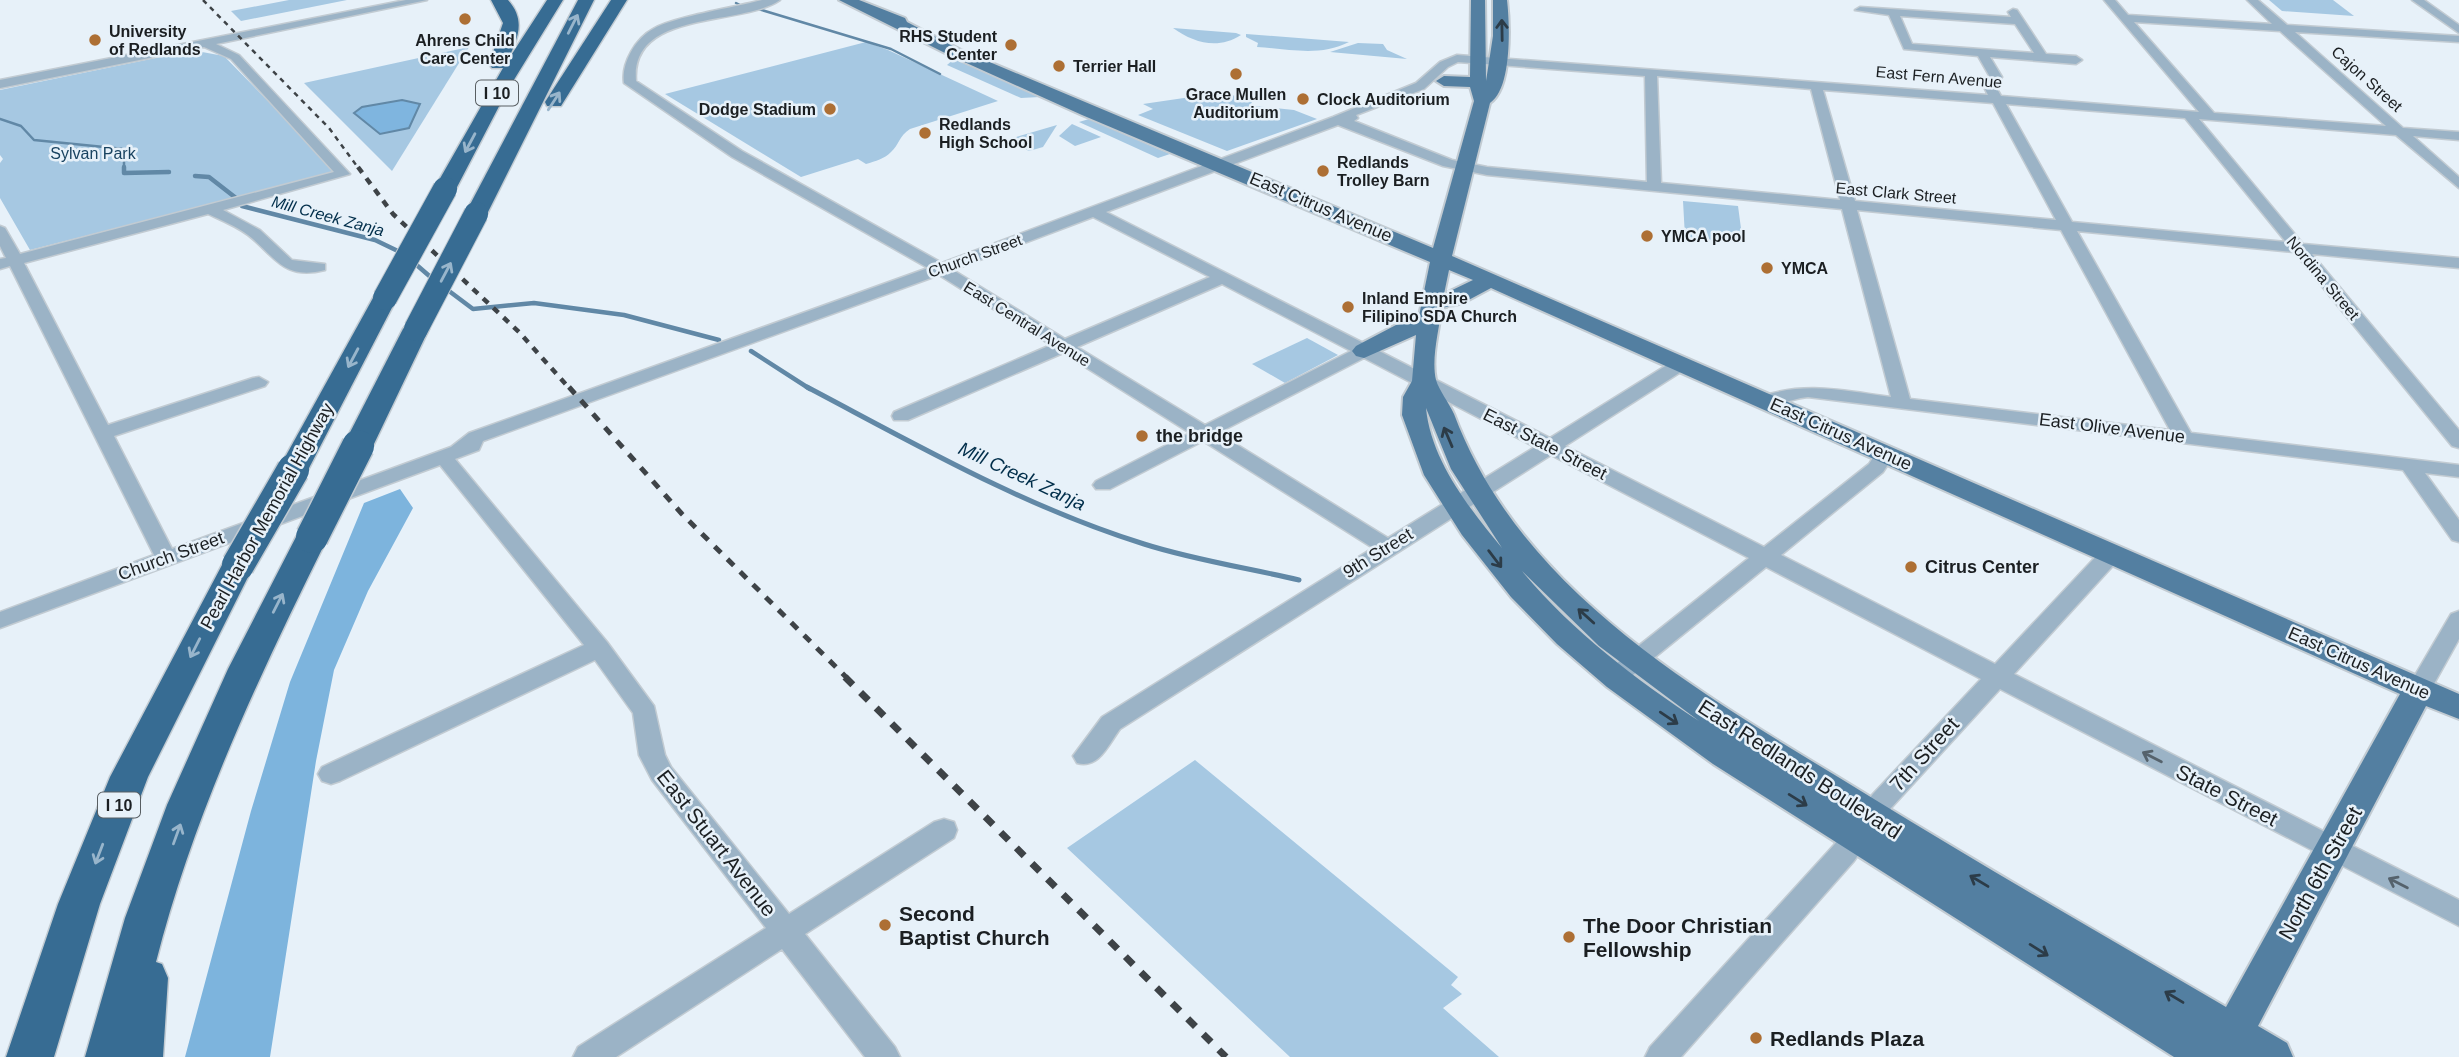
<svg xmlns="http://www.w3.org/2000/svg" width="2459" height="1057" font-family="Arial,sans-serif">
  <rect width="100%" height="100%" fill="#e7f1f9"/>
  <g fill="#a6c8e2">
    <path d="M289,0H347L241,21L231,11Z"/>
    <path d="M2269,0H2333L2354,16L2282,11Z"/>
    <path d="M1173,28L1236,33L1241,35C1218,50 1194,43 1173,28Z"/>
    <path d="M1246,34L1349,42C1320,57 1289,49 1257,47L1258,43L1246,37Z"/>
    <path d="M866,42L888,50L998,101L910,129C899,136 899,145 891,152C884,159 876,161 866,164L858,159L801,177L665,94Z"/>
    <path d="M1358,43L1383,44L1387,50L1407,59L1330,52Z"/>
    <path d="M469,47L392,171L304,83Z"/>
    <path d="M202,52L224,56L337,172L30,250L0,198V163L3,159L0,155V90L175,54Z"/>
    <path d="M954,59L1040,97L1021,98L947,65Z"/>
    <path d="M1218,93L1254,99L1251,104L1254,106L1294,110L1317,119L1227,151L1138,115L1153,109L1143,104Z"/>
    <path d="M1089,119L1170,154L1158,158L1079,122Z"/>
    <path d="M1072,124L1101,137L1075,146L1059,136Z"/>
    <path d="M1057,125L1043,147L1029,151L1006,140Z"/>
    <path d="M1683,201L1738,206L1742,236H1733L1740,243L1685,237Z"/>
    <path d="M1307,338L1338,355L1285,383L1252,364Z"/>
    <path d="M1195,760L1458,977L1451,985L1462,994L1443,1008L1499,1057H1290L1067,848Z"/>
  </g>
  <path fill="#7db4dd" d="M400,489L413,508L368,591L334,670L316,761L270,1057H185L251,811L290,682L364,503Z"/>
  <path fill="#7fb5df" stroke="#6188a6" stroke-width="2" d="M402,100L420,104L409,128L380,134L354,113L362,107Z"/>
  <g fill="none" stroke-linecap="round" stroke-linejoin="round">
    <g stroke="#6188a6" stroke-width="2.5">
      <path d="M736,3L740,5"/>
      <path d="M755,8L891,49L940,74"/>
      <path d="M0,119L21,126L34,140L124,149V169"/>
    </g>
    <g stroke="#6188a6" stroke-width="4.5">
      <path d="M124,167V173L169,172"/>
      <path d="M195,176L209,177L236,198"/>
      <path d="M242,206L375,240L402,253"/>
      <path d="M412,261L434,280"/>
      <path d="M445,288L473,309L534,303L624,315L719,340"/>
      <path d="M751,351L810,389"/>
    </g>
    <path stroke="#6188a6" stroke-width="5" d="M807,387C917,445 1025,507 1144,544C1194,560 1248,568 1299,580"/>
    <defs>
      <g id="minor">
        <path d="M406,0H427L216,44L239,55L350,174L223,210L260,230L292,260L325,264V270C283,281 275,256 248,235C236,226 221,220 208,214L24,263L108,425L253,378L259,377L268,382L265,386L114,436L172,549L451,447L469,433L928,268L732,157L624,83C621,63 636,38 653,29C672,17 737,7 762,0H780C741,27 630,9 636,81L742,151L942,263L1333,117L1416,83L1440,62L1457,55L1988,95L1984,87L1990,77L1978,56L1904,49L1889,15L1855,10L1860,7L2011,17L2008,12L2013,9L2017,10L2046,54L2076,56L2082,60L2076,64L1990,57L2002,77L1996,87L2001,96L2199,112L2104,0H2115L2128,15L2272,24L2247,0H2258L2287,25L2459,36V42L2295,32L2403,128L2459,132V140L2413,136L2459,177V188L2396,135L2199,119L2303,244L2459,258V268L2312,254L2459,430V448L2452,446L2294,252L2077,231L2191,433L2459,465V477L2425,473L2459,520V542L2452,540L2403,470L1808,397C1792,398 1774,409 1759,405L1757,401L1759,397C1806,381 1844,391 1891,397L1842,209L1487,175L1443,166L1338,125L1106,212L1550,438L1675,360H1687L1690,364L1687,368L1565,446L1764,547L1869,464L1878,450H1892L1895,454L1883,472L1781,555L1995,664L2104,548H2120L2123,553L2120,558L2014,674L2459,900V926L2000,689L1891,808L1854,861L1681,1057H1645L1650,1047L1834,845L1873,794L1981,679L1766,567L1623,683L1615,685L1607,683L1603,677L1607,671L1749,558L1551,455L1120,729C1108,745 1099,769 1077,763L1073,756L1102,717L1373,548L1203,441L1110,489H1096L1093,485L1096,481L1190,433L1063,353L908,420H894L892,416L894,412L1051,345L939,275L483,441L479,450L455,459L607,642L654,706L665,755L671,767L789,914L934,822L944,819L954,822L957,830L954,838L805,934L895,1047L900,1057H865L782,949L616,1057H573L578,1047L766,928L652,780L639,755L633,713L595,660L340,781L331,784L322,781L318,774L322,767L584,645L440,465L0,628V612L154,555L10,266L0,269V259L6,258L0,246V226L5,228L20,254L334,172L231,59L204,47L0,88V80ZM1900,16L2015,24L2034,53L1912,44ZM2134,22L2280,31L2386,126L2214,113ZM1458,62L1645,76L1647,182L1487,167L1452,160L1354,121L1358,118L1356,115L1424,89L1448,67ZM1657,76L1811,89L1840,200L1661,183ZM1823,90L1993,103L2056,220L1855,201ZM2006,104L2185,118L2286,242L2072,222ZM1857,210L2061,230L2170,430L1910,399ZM1093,217L1210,277L1065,339L953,270ZM1222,284L1351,351L1205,425L1077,347ZM1364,358L1535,447L1388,538L1218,433Z"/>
        <path d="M2412,0H2424L2459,25V33Z"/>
        <path d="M2459,611V639L2431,689L2428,695L2419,698L2410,695L2407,689L2451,614Z"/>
      </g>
      <path id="major" d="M839,0H859L905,18L907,22L961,50L1433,248L1474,101L1470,87L1444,86L1436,81L1444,76L1470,77L1471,0H1485L1486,81L1493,36V0H1507C1510,25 1512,89 1490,103L1452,256L2459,694V719L2426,706L2258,1026L2287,1043L2293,1057H2174L1713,764L1607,687L1557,644L1511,597L1462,535L1424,475L1402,415L1403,397L1412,381L1416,335L1364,358L1356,356L1352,351L1356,346L1396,325L1418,321L1430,262L1082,115L951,56ZM1449,270L1473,280L1444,294ZM1491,288L2400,694L2226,1007C2106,937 1986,868 1869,796C1710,698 1523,598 1454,414C1449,403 1439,390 1436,380C1431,359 1439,329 1442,308L1463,303ZM1426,408L1451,469L1502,548C1470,509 1431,461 1426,408ZM1522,571L1599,646L1699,721C1635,679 1571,630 1522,571Z"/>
      <g id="highway">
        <path d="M491,0H508C526,20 518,38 508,60L547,0H563L507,91L456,189L453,194H437L434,189L503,68H492L489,64L503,23Z"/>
        <path d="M578,0H594L487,214L484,219H468L465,214Z"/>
        <path d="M611,0H627L561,106H547L545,102Z"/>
        <path d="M385,291L394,293L397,298L308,470L304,476L293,479L282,476L278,470L373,298L376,293Z"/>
        <path d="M416,321L425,324L429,329L373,446L368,452L358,455L348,452L343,446L403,329L407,324Z"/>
        <path d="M312,527L323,530L328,537C260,674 194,813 156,962L162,964L168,978L163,1057H85L125,918L167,805L228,669L296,537L301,530Z"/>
        <path d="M238,555L250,558L254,565L148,777L100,904L54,1057H6L58,904L110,777L222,565L226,558Z"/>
      </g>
    </defs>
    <use href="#minor" stroke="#c2cbd2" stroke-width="3"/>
    <use href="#major" stroke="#c2cbd2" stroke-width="4"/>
    <use href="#highway" stroke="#c2cbd2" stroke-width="3"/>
    <use href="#minor" fill="#9bb3c6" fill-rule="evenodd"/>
    <use href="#major" fill="#537fa1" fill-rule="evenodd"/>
    <use href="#highway" fill="#376c93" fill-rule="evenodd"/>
    <path stroke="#3e4347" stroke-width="2.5" stroke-dasharray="5 5" stroke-linecap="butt" d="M203,0L329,128L359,169"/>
    <path stroke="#3e4347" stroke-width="4.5" stroke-dasharray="7 7" stroke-linecap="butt" d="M358,167L393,214L519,332L570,389"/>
    <path stroke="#3e4347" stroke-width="5" stroke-dasharray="9 9" stroke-linecap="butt" d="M569,387L682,514L847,678"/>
    <path stroke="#3e4347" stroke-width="7" stroke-dasharray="11 11" stroke-linecap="butt" d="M845,677L1226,1057"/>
    <defs>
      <g id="highway-bridge-far1">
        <path d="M385,298L445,189"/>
        <path d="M416,329L476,214"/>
      </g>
      <g id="highway-bridge">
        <path d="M312,537L358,446"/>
        <path d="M238,565L293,470"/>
      </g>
    </defs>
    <use href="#highway-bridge-far1" stroke="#c2cbd2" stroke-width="26" stroke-linecap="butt"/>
    <use href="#highway-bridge" stroke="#c2cbd2" stroke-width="35" stroke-linecap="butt"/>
    <use href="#highway-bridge-far1" stroke="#376c93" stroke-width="24"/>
    <use href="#highway-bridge" stroke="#376c93" stroke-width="32"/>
  </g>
  <defs><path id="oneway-shaft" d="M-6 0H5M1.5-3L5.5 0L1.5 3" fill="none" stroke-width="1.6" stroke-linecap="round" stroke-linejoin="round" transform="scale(1.75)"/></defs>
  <g stroke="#98b5cb">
    <use href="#oneway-shaft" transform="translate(573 24) rotate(-63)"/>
    <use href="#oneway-shaft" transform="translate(554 101) rotate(-57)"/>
    <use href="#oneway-shaft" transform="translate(470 143) rotate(118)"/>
    <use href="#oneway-shaft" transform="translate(446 272) rotate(-62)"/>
    <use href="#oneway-shaft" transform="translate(353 358) rotate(118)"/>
    <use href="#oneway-shaft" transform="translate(278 603) rotate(-63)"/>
    <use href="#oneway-shaft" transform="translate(195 648) rotate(117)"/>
    <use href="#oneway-shaft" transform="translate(177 834) rotate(-70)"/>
    <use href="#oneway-shaft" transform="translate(99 854) rotate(111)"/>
  </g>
  <g stroke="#2c3c48">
    <use href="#oneway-shaft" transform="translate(1502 30) rotate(-91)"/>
    <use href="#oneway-shaft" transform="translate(1448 437) rotate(-113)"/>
    <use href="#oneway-shaft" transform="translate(1495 559) rotate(53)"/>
    <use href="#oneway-shaft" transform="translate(1586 616) rotate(-138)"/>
    <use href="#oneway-shaft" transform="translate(1669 718) rotate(34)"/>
    <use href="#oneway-shaft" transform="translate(1798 800) rotate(32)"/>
    <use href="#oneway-shaft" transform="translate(1979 881) rotate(-149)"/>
    <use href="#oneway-shaft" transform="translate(2039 950) rotate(32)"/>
    <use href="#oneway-shaft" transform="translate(2174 997) rotate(-149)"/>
  </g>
  <g stroke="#55626c">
    <use href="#oneway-shaft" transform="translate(2152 757) rotate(-153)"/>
    <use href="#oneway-shaft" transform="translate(2398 883) rotate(-153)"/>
  </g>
  <g fill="#ad6f34" stroke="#e7f1f9" stroke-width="2.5">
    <circle cx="465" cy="19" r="7"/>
    <circle cx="95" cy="40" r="7"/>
    <circle cx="1011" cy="45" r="7"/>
    <circle cx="1059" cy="66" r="7"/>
    <circle cx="1236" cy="74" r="7"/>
    <circle cx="1303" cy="99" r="7"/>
    <circle cx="830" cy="109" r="7"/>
    <circle cx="925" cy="133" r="7"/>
    <circle cx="1323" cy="171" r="7"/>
    <circle cx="1647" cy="236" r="7"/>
    <circle cx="1767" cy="268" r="7"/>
    <circle cx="1348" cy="307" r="7"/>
    <circle cx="1142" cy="436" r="7"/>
    <circle cx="1911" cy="567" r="7"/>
    <circle cx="885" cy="925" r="7"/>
    <circle cx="1569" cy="937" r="7"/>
    <circle cx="1756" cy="1038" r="7"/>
  </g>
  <g text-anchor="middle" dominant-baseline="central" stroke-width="5" stroke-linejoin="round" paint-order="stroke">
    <g font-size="16" font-weight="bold" fill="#1b1f22" stroke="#e7f1f9" text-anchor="start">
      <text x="109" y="31">University<tspan x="109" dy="18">of Redlands</tspan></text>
      <text x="997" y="36" text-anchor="end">RHS Student<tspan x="997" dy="18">Center</tspan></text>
      <text x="465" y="40" text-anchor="middle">Ahrens Child<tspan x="465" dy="18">Care Center</tspan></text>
      <text x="1073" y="66">Terrier Hall</text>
      <text x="1236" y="94" text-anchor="middle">Grace Mullen<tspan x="1236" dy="18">Auditorium</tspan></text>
      <text x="1317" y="99">Clock Auditorium</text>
      <text x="816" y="109" text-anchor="end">Dodge Stadium</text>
      <text x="939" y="124">Redlands<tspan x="939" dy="18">High School</tspan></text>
      <text x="1337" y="162">Redlands<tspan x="1337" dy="18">Trolley Barn</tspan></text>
      <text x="1661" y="236">YMCA pool</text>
      <text x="1781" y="268">YMCA</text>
      <text x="1362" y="298">Inland Empire<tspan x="1362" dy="18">Filipino SDA Church</tspan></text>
    </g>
    <g font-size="16" fill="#1b1f22" stroke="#e7f1f9">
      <text transform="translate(1939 77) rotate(5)">East Fern Avenue</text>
      <text transform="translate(2367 79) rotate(42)">Cajon Street</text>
      <text transform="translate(1896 193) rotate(5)">East Clark Street</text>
      <text transform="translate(975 256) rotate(-20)">Church Street</text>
      <text transform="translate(2323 278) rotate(50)">Nordina Street</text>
      <text transform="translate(1027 324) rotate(32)">East Central Avenue</text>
    </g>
    <g fill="#e7f1f9" stroke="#585e62" stroke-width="2">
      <rect x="476" y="80.5" width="42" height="25" rx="5"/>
      <rect x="98" y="792.5" width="42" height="25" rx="5"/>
    </g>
    <g font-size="16" font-weight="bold" fill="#1b1f22">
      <text x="497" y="93">I 10</text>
      <text x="119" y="805">I 10</text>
    </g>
    <g font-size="16" fill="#194360" stroke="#e7f1f9">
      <text x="93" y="153">Sylvan Park</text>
    </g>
    <g font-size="16" font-style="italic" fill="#012e4a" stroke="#e7f1f9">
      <text transform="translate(328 216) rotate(15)">Mill Creek Zanja</text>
    </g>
    <g font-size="18" fill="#1b1f22" stroke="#e7f1f9">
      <text transform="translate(1321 207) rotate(23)">East Citrus Avenue</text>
      <text transform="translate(2112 428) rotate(7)">East Olive Avenue</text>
      <text transform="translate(1841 434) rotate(24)">East Citrus Avenue</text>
      <text transform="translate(1545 444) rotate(27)">East State Street</text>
      <text transform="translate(267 516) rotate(-61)">Pearl Harbor Memorial Highway</text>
      <text transform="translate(1378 553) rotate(-32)">9th Street</text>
      <text transform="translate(171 556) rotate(-20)">Church Street</text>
      <text transform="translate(2359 663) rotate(24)">East Citrus Avenue</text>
    </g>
    <g font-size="18" font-weight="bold" fill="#1b1f22" stroke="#e7f1f9" text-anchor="start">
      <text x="1156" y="436">the bridge</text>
      <text x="1925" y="567">Citrus Center</text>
    </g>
    <g font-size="19" font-style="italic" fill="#012e4a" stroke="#e7f1f9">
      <text transform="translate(1022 476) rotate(25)">Mill Creek Zanja</text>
    </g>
    <g font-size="21" fill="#1b1f22" stroke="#e7f1f9">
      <text transform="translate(1924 754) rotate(-48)">7th Street</text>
      <text transform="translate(1800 769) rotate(33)">East Redlands Boulevard</text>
      <text transform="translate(2227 795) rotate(27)">State Street</text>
      <text transform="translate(717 843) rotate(52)">East Stuart Avenue</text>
      <text transform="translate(2320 873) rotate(-61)">North 6th Street</text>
    </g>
    <g font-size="21" font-weight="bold" fill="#1b1f22" stroke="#e7f1f9" text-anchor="start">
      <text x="899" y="913">Second<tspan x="899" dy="24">Baptist Church</tspan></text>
      <text x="1583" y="925">The Door Christian<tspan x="1583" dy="24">Fellowship</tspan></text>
      <text x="1770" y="1038">Redlands Plaza</text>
    </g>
  </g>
</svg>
